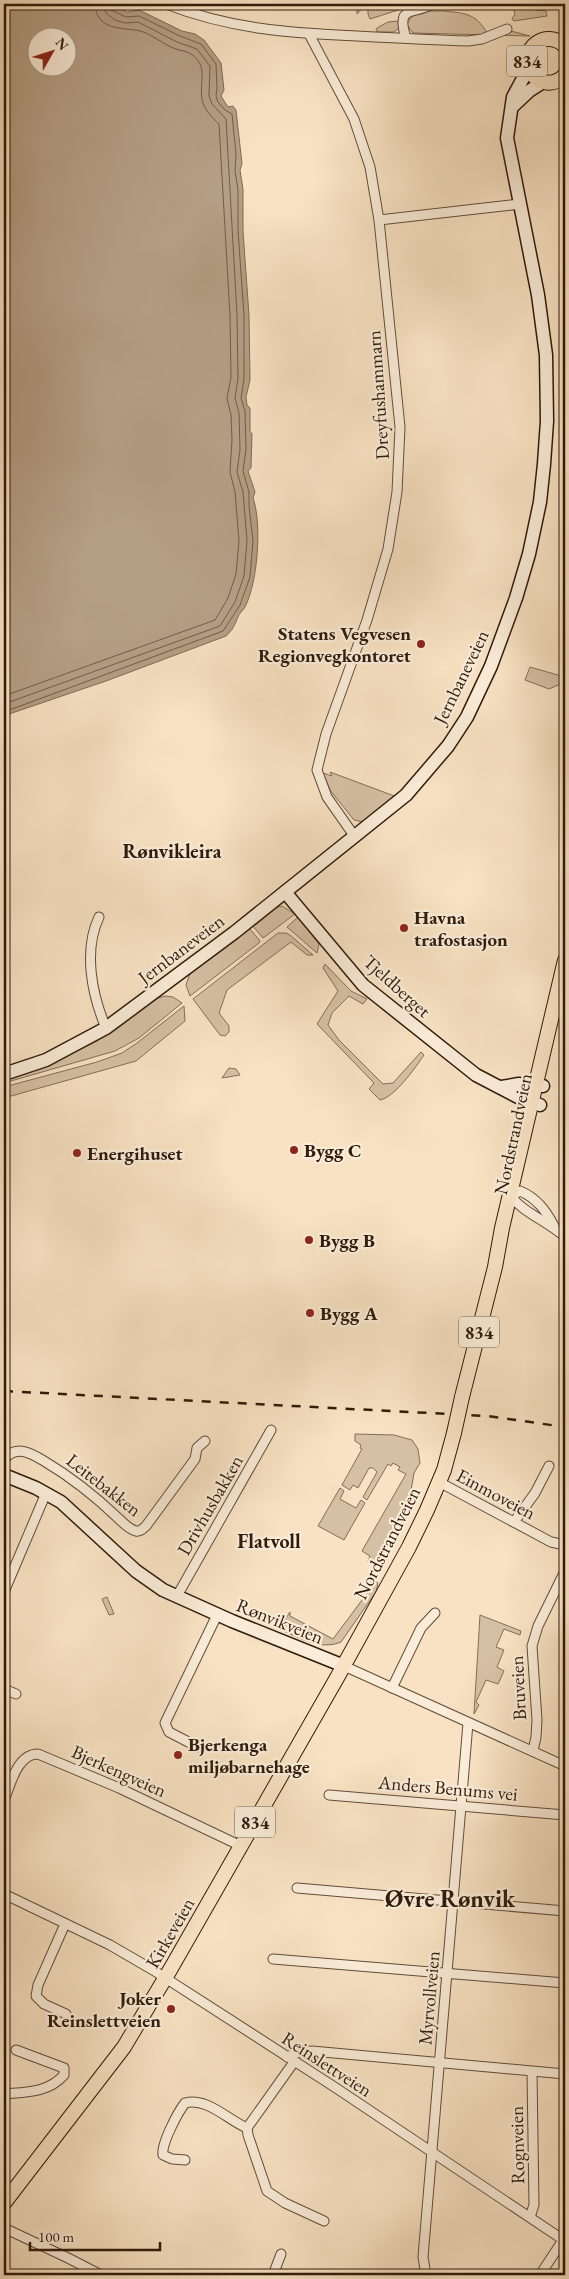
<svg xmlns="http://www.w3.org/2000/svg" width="569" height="2279" font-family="'EB Garamond',serif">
  <rect width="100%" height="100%" fill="#f8e2c3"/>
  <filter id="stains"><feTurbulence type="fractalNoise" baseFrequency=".004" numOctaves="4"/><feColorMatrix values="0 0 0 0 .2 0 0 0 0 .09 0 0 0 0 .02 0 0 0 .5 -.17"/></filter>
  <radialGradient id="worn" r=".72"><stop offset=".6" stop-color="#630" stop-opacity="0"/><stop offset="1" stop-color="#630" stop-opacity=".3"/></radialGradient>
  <g fill="#d6c0a4" stroke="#826e58">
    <path d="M357,4H417L370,19L368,14V5H365L357,14Z"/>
    <path d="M468,4H497C490,14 478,7 468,4Z"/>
    <path d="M512,4H535L536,10L546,11L547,16L514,21L512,19L515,14Z"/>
    <path d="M443,11C464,13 476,13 487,33L507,30L530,36L413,33L407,25C411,10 430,11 443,11Z"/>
    <path d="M398,21L399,28L394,32H377L376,30L377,28L388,22Z"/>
    <path d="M530,667L565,677L563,683L549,689L525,680Z"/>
    <path d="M330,772L397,797L363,822L354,820L330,790L323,773L332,776Z"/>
    <path d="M282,906L295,914L263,938L252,925L272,909Z"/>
    <path d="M298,917L319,944L317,953L287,927Z"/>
    <path d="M249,928L260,941L259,943L190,996L186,985L190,973Z"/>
    <path d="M278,933H286L290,935L313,955H307L291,942L227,990L219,1013L229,1026V1032L225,1036L220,1035L193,999Z"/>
    <path d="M325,964L351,991L367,999L363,1004L349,996L332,1013L328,1025L339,1040L383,1084L393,1083L421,1052L424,1055C415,1068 395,1097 380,1100L369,1089L374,1083L317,1024L338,991L323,968Z"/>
    <path d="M165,996L173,997L182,1003L139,1038L115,1051L4,1083V1079L43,1067L97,1041L158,998Z"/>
    <path d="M184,1006L185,1021L136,1061L4,1098V1087L97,1062L122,1053L137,1043Z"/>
    <path d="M229,1068L236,1069L240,1075L222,1078Z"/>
    <path d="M355,1434L394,1435L412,1440L418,1449L420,1463L414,1473L406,1520L389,1541L374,1566L368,1561L370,1556L362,1551L406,1474L398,1470L400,1467L393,1463L391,1466L388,1464L367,1500L363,1497L377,1472L373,1468H369L358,1488L353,1485L350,1490L342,1485L362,1449L360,1448L361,1445L355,1441Z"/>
    <path d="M340,1488L344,1491L340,1499L356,1508L361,1500L365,1503L344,1540L318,1526Z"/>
    <path d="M372,1579L378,1583L376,1592L341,1642C320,1651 298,1637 279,1629L290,1612V1616L333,1639L371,1588L368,1586Z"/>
    <path d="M107,1597L114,1614L109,1615L102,1599Z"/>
    <path d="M480,1615L521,1631L520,1635L504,1629L496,1647L504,1650L497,1667L504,1671L498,1684L486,1680L476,1702L479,1705L474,1714Z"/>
  </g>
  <path fill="#b49e84" stroke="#7f6a54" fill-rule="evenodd" d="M4,4H113L127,12L139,10L182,31L195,34L204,40L221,63L224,90L221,96L228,107L233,106L236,110L242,164L240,170L243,189V231L249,315L250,380L246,397L247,405L250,408V431L252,434L251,468L248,471L255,492L253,498C262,523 258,582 245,607C243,611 239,613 238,617C235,624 233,630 226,636L106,681L12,713L4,717ZM38,38H68V68H38Z"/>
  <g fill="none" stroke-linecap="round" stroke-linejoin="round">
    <g stroke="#725c48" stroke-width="1">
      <path d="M4,696L215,620L228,598L236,574L239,541L235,492L230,472L232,440L231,415L227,398L231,377L230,316L219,124C212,117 204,110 202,99C199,82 209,66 191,54C187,51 181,51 176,49C163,45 149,31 135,30C117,28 96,28 95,4"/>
      <path d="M4,704L220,626L235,602L244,576L247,541L243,492L237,472L240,450L239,413L235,398L238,378L237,315L226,119L212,104L209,96L210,66L197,49L177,42L138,22L125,23L115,20L106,13L103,4"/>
      <path d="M4,712L223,631L240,605L250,577L253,541L249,506V492L243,471L246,449L245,411L241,398L244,379V315L238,231V190L235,171L236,154L232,114L225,110L218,102L216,96L217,89L216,64L201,44L180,36L139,16L126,17L111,10L109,4"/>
    </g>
    <defs>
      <g id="street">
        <path d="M166,4C230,29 289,33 357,36C394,38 431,40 468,41L482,39L507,29"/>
        <path d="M309,34L354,119L370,167L379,220L400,427L397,492L388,549L367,620L326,734L317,770L327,797L355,837"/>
        <path d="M406,38C395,3 415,16 431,4"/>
        <path d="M379,220L520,204"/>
        <path d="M99,917C83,951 92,995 106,1028"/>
        <path d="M554,1226C546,1211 537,1198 520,1191L511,1196C522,1212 549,1222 565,1237"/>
        <path d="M4,1460C15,1444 31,1453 44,1461C71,1477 95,1496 118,1518C122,1522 130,1530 136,1531C141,1532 143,1528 146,1526L195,1459L197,1448L205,1441"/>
        <path d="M439,1482L551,1542L565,1545"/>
        <path d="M514,1522L535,1493L549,1466"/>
        <path d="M4,1592L46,1493"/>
        <path d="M177,1596L271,1430"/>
        <path d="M344,1666L565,1766"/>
        <path d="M392,1688L421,1628L435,1613"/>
        <path d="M4,1689L16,1694"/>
        <path d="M198,1747L169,1732L165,1723L217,1615"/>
        <path d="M533,1751L536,1737L537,1720L532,1646L538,1626L565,1571"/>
        <path d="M329,1795L565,1815"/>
        <path d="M4,1800C11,1784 17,1754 38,1754L119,1788L241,1846"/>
        <path d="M297,1888L565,1911"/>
        <path d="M4,1894L110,1945L153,1970L333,2086L565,2241"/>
        <path d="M65,1924L38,1985L36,1996L44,2004L66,2014"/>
        <path d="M273,1959L565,1983"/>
        <path d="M287,2057L299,2052L312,2051L565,2074"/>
        <path d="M294,2062L247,2128L248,2135L267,2191L285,2203L324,2221"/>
        <path d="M4,2094C26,2092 48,2093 64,2075V2068L16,2050"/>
        <path d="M185,2160L172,2159L163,2155C161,2144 178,2112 185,2103C207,2097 228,2120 247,2128"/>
        <path d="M530,2217L534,2205L532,2072"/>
        <path d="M4,2228L68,2258L101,2275"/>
        <path d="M4,2265L5,2275"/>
        <path d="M273,2275L281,2254"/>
        <path d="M426,2275L423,2257L468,1723"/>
        <path d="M540,2275L563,2240"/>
      </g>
      <g id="secondary">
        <path d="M513,106L529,91L543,82"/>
        <path d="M285,892L363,985L476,1075L522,1099L540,1105"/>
        <path d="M4,1074L46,1060L106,1028L235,932L406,795L448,746L467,717L491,666L516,598L529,554L540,502L544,464L547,421L546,355L538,295L507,138L513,97L528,69"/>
        <path d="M502,1087L519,1084L543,1086"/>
        <path d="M4,1475L36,1488L61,1502L136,1571L163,1590L232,1621L344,1666"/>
      </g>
      <g id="primary">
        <path d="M565,46C546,28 519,48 530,72C539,84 554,87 565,75"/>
        <path d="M462,1397L495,1267L502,1228L565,960"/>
        <path d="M4,2203L124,2047L170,1970L338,1676L409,1547L427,1510L444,1470L454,1433"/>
      </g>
    </defs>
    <use href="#street" stroke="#614d39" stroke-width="11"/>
    <use href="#secondary" stroke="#2f1b0b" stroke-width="15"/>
    <use href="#primary" stroke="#2f1b0b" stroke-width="16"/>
    <use href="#street" stroke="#faecd8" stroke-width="9"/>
    <use href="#secondary" stroke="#faecd8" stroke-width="12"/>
    <use href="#primary" stroke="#f8e2c3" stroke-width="14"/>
    <path stroke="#2f1b0b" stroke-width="2.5" stroke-dasharray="9 9" stroke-linecap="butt" d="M4,1391L487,1416L565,1427"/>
    <defs>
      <path id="primary-bridge" d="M454,1433L462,1397"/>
    </defs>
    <use href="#primary-bridge" stroke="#2f1b0b" stroke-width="16" stroke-linecap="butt"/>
    <use href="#primary-bridge" stroke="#f8e2c3" stroke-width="14"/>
  </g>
  <g fill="#8f2418" stroke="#faecd8" stroke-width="2">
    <circle cx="421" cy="644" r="5"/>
    <circle cx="404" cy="928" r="5"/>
    <circle cx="294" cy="1150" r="5"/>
    <circle cx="77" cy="1153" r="5"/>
    <circle cx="309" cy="1240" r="5"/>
    <circle cx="310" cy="1313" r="5"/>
    <circle cx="178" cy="1755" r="5"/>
    <circle cx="171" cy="2009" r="5"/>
  </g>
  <g text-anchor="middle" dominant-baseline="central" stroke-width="4.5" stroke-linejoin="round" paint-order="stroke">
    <g fill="#faecd8" stroke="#6c5a48" stroke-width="1">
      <rect x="507" y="45.5" width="40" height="31" rx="4"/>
      <rect x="459" y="1316.5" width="40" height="31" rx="4"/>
      <rect x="235" y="1806.5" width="40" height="31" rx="4"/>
    </g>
    <g font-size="18" font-weight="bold" fill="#2f1b0b">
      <text x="527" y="61">834</text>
      <text x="479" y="1332">834</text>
      <text x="255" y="1822">834</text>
    </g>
    <g font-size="19" fill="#2f1b0b" stroke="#faecd8">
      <text transform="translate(378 395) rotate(-94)">Dreyfushammarn</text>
      <text transform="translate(461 677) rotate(-64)">Jernbaneveien</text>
      <text transform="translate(181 949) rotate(-37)">Jernbaneveien</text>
      <text transform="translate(397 986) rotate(42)">Tjeldberget</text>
      <text transform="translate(513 1134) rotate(-78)">Nordstrandveien</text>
      <text transform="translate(104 1485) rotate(38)">Leitebakken</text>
      <text transform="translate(496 1494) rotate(28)">Einmoveien</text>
      <text transform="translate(210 1505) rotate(-60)">Drivhusbakken</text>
      <text transform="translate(387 1543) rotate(-63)">Nordstrandveien</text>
      <text transform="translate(280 1621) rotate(22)">Rønvikveien</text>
      <text transform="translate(518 1688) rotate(-93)">Bruveien</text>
      <text transform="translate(119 1771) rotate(24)">Bjerkengveien</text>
      <text transform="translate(448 1788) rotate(5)">Anders Benums vei</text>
      <text transform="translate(170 1933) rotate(-60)">Kirkeveien</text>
      <text transform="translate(429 1998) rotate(-85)">Myrvollveien</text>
      <text transform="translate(327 2064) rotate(33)">Reinslettveien</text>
      <text transform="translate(517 2145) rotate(-91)">Rognveien</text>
    </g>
    <g font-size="19" font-weight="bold" fill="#2f1b0b" stroke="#faecd8" text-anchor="start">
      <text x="411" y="633" text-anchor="end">Statens Vegvesen<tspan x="411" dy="22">Regionvegkontoret</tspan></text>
      <text x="414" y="917">Havna<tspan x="414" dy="22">trafostasjon</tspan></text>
      <text x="304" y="1150">Bygg C</text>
      <text x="87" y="1153">Energihuset</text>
      <text x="319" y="1240">Bygg B</text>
      <text x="320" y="1313">Bygg A</text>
      <text x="188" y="1744">Bjerkenga<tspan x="188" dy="22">miljøbarnehage</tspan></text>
      <text x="161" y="1998" text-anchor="end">Joker<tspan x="161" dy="22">Reinslettveien</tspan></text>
    </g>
    <g font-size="20" font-weight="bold" fill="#2f1b0b" stroke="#faecd8">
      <text x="172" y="851">Rønvikleira</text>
      <text x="269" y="1541">Flatvoll</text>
    </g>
    <g font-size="24" font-weight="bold" fill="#2f1b0b" stroke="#faecd8">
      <text x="450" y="1898">Øvre Rønvik</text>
    </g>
  </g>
  <rect width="569" height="2279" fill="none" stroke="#f8e2c3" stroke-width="20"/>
  <rect x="5" y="5" width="559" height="2269" fill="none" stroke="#2f1b0b" stroke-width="2.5"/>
  <rect x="10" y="10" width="549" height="2259" fill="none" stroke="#2f1b0b"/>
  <g transform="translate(52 52) rotate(51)"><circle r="24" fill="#faecd8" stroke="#a99886"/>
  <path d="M0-4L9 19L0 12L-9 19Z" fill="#8f2418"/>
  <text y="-8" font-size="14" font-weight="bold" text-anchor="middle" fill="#2f1b0b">N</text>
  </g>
  <path d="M30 2242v8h130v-8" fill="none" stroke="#2f1b0b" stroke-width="2.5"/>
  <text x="38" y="2242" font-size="15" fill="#2f1b0b" stroke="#faecd8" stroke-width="4" paint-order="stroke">100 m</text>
  <rect width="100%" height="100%" filter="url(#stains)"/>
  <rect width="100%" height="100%" fill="url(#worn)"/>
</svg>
